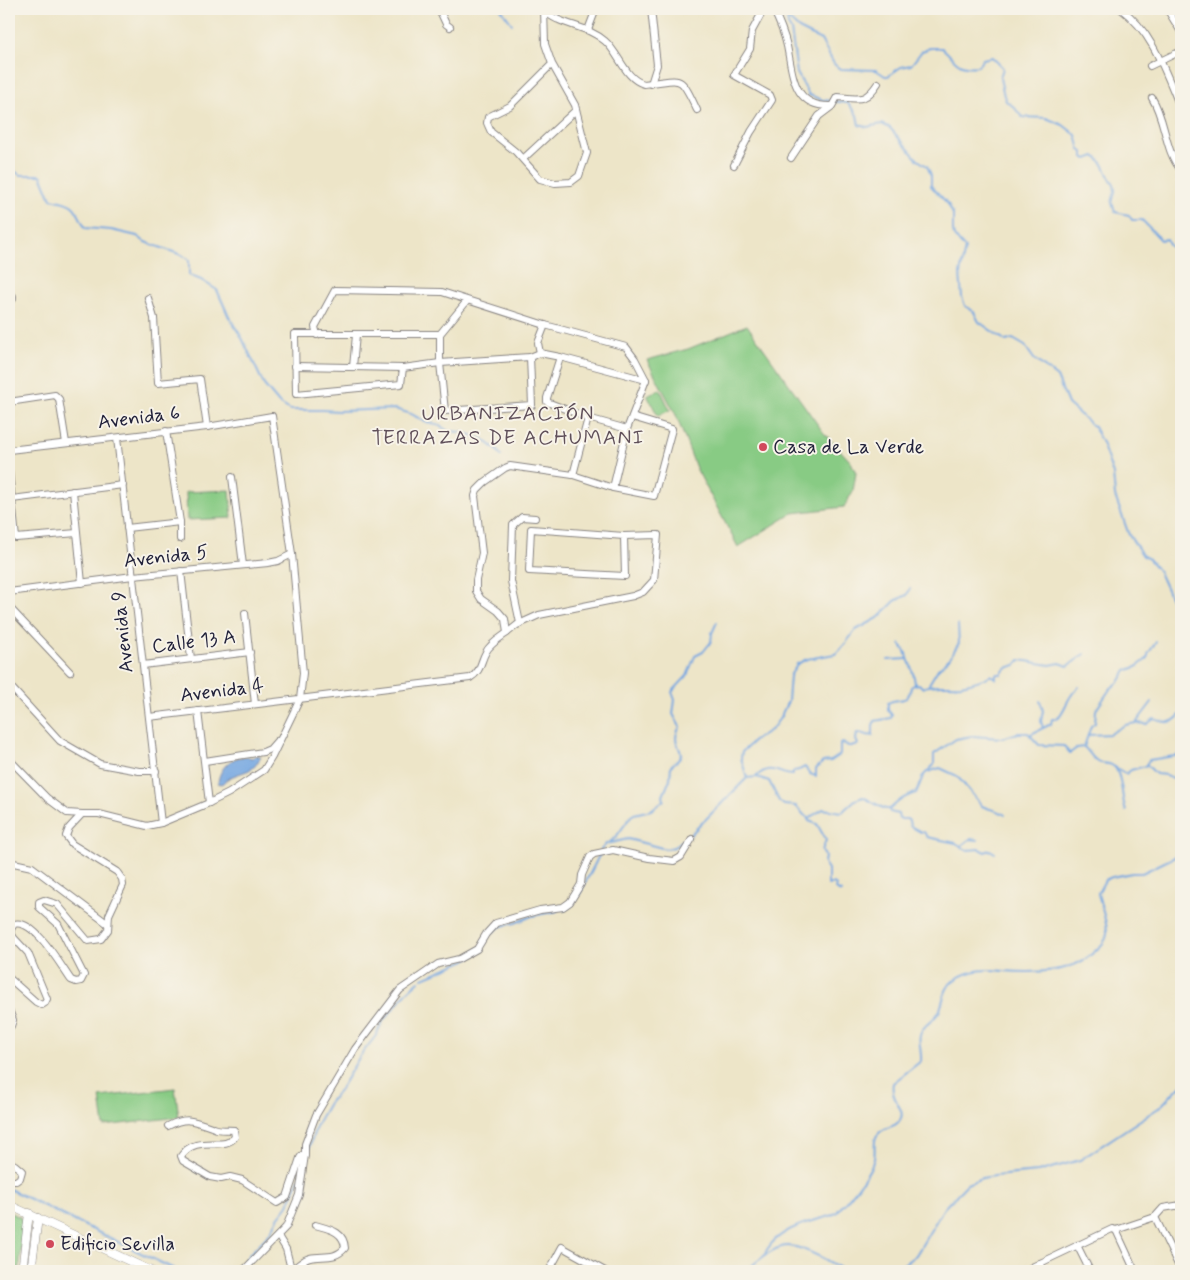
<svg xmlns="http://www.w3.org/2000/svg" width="1190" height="1280" font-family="Mynerve,sans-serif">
  <rect width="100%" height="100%" fill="#f7f3e8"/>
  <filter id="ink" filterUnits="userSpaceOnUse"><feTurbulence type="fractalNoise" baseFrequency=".02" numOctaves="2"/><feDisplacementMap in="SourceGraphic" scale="10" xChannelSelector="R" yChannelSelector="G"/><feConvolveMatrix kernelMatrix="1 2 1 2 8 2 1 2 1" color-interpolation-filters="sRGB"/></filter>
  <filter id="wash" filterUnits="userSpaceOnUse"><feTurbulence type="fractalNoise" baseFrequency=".0096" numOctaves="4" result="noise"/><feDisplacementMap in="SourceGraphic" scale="20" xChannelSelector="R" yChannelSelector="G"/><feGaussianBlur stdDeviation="1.12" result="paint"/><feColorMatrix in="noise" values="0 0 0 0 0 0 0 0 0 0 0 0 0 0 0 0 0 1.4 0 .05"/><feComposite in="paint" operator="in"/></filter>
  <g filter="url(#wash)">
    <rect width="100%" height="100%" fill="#ede5c8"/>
    <g fill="#88cb84" stroke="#557660">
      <path d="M747,325L823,432L851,462L856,473L853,491L844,507L793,513L738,547L696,468L676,415L647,360L688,349Z"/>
      <path d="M660,389L670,410L658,416L647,395Z"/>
      <path d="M230,490L232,518L187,520L186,492Z"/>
      <path d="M175,1088L179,1117L104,1126L100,1097Z"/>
      <path d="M9,1212L20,1217L24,1224L19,1271H9Z"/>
    </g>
    <path fill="#76a7e1" stroke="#4c648e" d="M257,755L261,757C259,760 257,764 254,767C246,774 231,773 222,784L218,783C219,767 235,752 252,758Z"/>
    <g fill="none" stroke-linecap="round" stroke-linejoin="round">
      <g stroke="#76a7e1" stroke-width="2">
        <path d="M501,9L512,24"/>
        <path d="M786,9L788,25L791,30L797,73L809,95L823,100L848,103L857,115L859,125L867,127L882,124L890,128L918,160L927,166L931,175V186L948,204L953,214V231L954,236L965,248L960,274L962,297L965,306L974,312L979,322L1006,341L1013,339L1025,346L1034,359L1057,377L1068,404L1094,427L1102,443L1113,474L1115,496L1129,535L1143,556L1149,559L1158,570L1174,605"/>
        <path d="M788,19L799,29L821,40L834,64L840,69L876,70L885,76H888L901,67L911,65L922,51L930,48H942C956,59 956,69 978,66L983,59L992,57L1003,68L1000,78L1004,96L1006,101L1014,107L1022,117L1046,118L1063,125L1076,135L1080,150L1083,152V157L1087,159L1095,156L1103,164L1109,177L1114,184L1115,191L1112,203L1115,212L1129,215L1132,220H1142L1161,240L1167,239L1169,245L1177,251L1181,258"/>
        <path d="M9,167L20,175H41L51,199C75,203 75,206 85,228L111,230L137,236L145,242L182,255L189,260V275L201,280L217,290L229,317L242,338L264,385L279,403L290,410H323L338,411L395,409L411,414L426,422L439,425L448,431L461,432L483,439L498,451L501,456"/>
        <path d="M900,644C907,652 914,673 915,684"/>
        <path d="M888,660L908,659"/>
        <path d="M929,684L938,669L949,659L959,643L958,625"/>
        <path d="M1040,701L1043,711L1041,721L1043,728"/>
        <path d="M1137,723L1147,724L1154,719C1167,723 1171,725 1181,714"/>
        <path d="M1031,734L1051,724L1052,719H1057C1066,710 1068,694 1079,687"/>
        <path d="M1088,735L1110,734L1125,725L1136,723L1152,702"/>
        <path d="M1084,747C1090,752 1093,761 1101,763C1107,764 1112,763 1116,769C1123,781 1121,797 1126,811"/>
        <path d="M1147,765L1156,774L1166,775L1181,782"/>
        <path d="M1115,767L1126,774L1131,770L1145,766L1149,760L1181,755"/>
        <path d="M928,772L940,768L957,776L982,806C990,810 998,810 1005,815"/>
        <path d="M757,776C771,763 778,774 792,775L794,771L799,770L805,767L810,774L816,776V769L823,762L831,761L840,755V744L843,743L848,746H856L858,744L856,740L857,733C862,732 866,737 873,735V725L875,721L891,718L892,715L888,710V703C899,696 908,706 911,687L914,685L919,684L923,688C929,683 951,686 961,685C971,683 983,680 991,675L996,679V674H1001L1006,668L1016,665L1020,660L1050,665L1060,663L1068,666L1085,654"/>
        <path d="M747,778L741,758L742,752L756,739L772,729L780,718L788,701L790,676L797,664L807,659L835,654L840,650L856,630L878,618L895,601L907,595L910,589"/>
        <path d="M888,809L890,812L898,814L899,819H907L909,821L910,826L921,832H924L927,837L956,843L967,850L979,849L985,852L990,850L995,853"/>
        <path d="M807,817L809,821L817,824L826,840L822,851L825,856L824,863L828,869V885L834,883L836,886L835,889L841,892"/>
        <path d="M610,842L616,837L631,816L634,814L651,810L664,800L663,796L670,779L671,766C673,763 678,761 680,758C685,749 669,743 680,727L673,714L675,700L672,692L687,676L695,656L703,652L711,642L712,633L717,622"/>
        <path d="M961,846L970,839L978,840"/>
        <path d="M601,850L606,844L628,839L666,849L674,847L690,835L747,778L757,777L769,781L779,801L784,805L796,806L804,815L809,818L823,809L842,812L855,800L863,797L885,809H890C900,800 903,797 916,793L923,776L934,765V754L956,739L972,736L1002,738L1018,733H1028L1039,745L1064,746L1070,753L1077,748L1084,747L1091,726L1095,723L1096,710L1110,689L1119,682L1126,671L1138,666L1148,658V654L1156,642"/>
        <path d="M564,910L572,905L579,895L600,854"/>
        <path d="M482,947L489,935L501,926L515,923L532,916L557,911"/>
        <path d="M423,978L466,960L474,954"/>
        <path d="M308,1151L317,1124L329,1103L339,1091L360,1056L375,1037L383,1021L408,991L419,981"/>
        <path d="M9,1189L178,1271"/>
        <path d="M764,1256C772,1235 795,1226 816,1220C823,1218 831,1217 837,1212C848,1200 870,1174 874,1159C876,1151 872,1139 879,1133C885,1126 897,1128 901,1118C905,1108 890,1100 893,1083L921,1061C922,1052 918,1043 920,1035C922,1025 934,1021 939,1012C944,1000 944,986 956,979C971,969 987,969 1004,971C1033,973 1072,974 1094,952C1100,947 1106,942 1107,934C1108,923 1100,905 1098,893L1105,880L1112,877L1132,873H1142L1181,854"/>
        <path d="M237,1271L248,1256L271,1232L278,1218L288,1205L299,1179"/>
        <path d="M750,1271L751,1266C761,1259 774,1246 788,1246C804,1246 832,1263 845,1271"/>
        <path d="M884,1271L901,1266L916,1255L944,1208L967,1184L982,1178L995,1176L1038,1172L1080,1160L1160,1107L1181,1085"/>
      </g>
    </g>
  </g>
  <g filter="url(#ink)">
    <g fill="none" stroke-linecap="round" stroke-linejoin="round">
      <defs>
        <g id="minor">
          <path d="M439,9L446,24L450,27"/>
          <path d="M544,9L545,44L552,64L575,105L587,153L579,176L571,182L555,183L540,179L516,152L491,132L487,123L488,117L510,106L552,64"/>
          <path d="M773,9C779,21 784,33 787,46C793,75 793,108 832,106L837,97C859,99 865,103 878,83"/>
          <path d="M1121,9C1153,32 1166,74 1181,109"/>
          <path d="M1167,9L1181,32"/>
          <path d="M542,10C547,13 553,18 559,20C575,27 591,29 605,41C619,53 625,79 644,84C683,80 679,72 697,110"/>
          <path d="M588,30L596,9"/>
          <path d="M1150,66L1181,51"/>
          <path d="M651,84L657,65L651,9"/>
          <path d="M1152,98C1166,120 1164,150 1181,170"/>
          <path d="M791,158L819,116L831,107"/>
          <path d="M523,159L576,110"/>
          <path d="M734,165L751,132L772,100L770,95L734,75L750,49L752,31L764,9"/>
          <path d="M9,294L13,296V299L9,303"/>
          <path d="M148,298L154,318L158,383L200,379L207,427"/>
          <path d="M467,301L440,334V363L445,411L532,405L530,357"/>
          <path d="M317,335L315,327L335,290L442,292L545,325L626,347L635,359L646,380L627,429L613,488"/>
          <path d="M540,353L538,343L545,325"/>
          <path d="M560,357L547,398V402L588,418L627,429"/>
          <path d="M295,366L403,368L440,363L530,357L540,353L560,357L646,380"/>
          <path d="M353,367L356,335"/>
          <path d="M403,368L401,384L296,394L295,334H440"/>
          <path d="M9,402L55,395L59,399L66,443"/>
          <path d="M166,431L180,522V539"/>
          <path d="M117,438L161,823"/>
          <path d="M9,450L207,427L272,416L292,554L303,673L300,699L272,757L264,770L229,793L209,803L161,823L147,826L99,814H82L69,828L66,836L72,844L117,872L122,879L123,885L109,915L108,930L101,939L88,941L57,904L44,900L39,902V907L58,924L84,975L81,981L76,982L71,980C61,966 34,918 14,924L10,931L14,938L28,953L47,999L45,1003L42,1005L36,1002L9,978"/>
          <path d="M9,471L16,538L77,533"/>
          <path d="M573,475L588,418"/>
          <path d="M232,477L243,565"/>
          <path d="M73,491L82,583"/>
          <path d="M12,499L123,485"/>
          <path d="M127,528L180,522"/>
          <path d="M181,571L191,659"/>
          <path d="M9,592L133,576L268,563L278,561L292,554"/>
          <path d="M9,607L70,672"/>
          <path d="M245,613L255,704"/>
          <path d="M520,623L511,581L513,525L522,517L535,518"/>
          <path d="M507,633L517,625L539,615L633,596L643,592L654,580L658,535L624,536L531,529L529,571L625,576L624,536"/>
          <path d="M143,665L250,652"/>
          <path d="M9,685L60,741L100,764L139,771H156"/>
          <path d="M198,711L209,803"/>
          <path d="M149,717C256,704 363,692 470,678C482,671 480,662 486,652C490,644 500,638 507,633L505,619L498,611L481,599L476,591V580L482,553L475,496L477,490L485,482L505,468L510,466L573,475L613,488L654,496L672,429L632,417"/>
          <path d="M9,759L47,798L67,813L82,814"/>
          <path d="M205,761L263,752L270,749L277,741"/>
          <path d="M9,862L32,867L108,924"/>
          <path d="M9,1010L13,1020L11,1026L9,1027"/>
          <path d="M168,1126C188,1116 194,1121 214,1128C220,1131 227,1129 234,1130L235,1137C224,1152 197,1133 181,1156L183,1161L210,1177L221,1179L230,1177L242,1180L277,1203L287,1197L300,1158L302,1155H305"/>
          <path d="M9,1162L15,1165L22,1171L20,1178L16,1181H9"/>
          <path d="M1155,1217L1181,1271"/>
          <path d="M1116,1230L1135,1271"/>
          <path d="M278,1236L286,1249L290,1265L293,1268C299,1266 303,1259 310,1258C323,1255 335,1260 345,1248C344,1231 329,1229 315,1225"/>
          <path d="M1077,1245L1090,1271"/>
          <path d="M1040,1263L1044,1271"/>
          <path d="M243,1271L286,1227L299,1195L305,1155V1144L316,1115L355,1049L400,990L438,964L459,959L477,949L486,934L496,923L540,910L563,907L570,902L581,884L582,875L590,857L594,854L613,850L649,858L674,861L681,857L692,839"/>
          <path d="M549,1271L562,1247L605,1271"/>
          <path d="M1026,1271L1034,1266L1112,1229L1116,1230L1155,1217L1163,1208L1181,1205"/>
        </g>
        <g id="tertiary">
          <path d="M9,1205L151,1271"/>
          <path d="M22,1271L29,1213"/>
          <path d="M31,1271L38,1218"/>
        </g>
      </defs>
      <use href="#minor" stroke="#888482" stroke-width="8"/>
      <use href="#tertiary" stroke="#888482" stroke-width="9"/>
      <use href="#minor" stroke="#fff" stroke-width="6"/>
      <use href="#tertiary" stroke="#fff" stroke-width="8"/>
    </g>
  </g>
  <g fill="#d1495b" stroke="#f7f3e8" stroke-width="2">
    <circle cx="763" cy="447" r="5"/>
    <circle cx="50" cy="1244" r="5"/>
  </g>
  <g text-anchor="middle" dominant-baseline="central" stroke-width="4" stroke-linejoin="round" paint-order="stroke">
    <g font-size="20" fill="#22223b" stroke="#f7f3e8">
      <text transform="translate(139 418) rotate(-7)">Avenida 6</text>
      <text transform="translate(166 557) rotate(-6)">Avenida 5</text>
      <text transform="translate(123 632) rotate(-96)">Avenida 9</text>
      <text transform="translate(194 642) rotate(-7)">Calle 13 A</text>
      <text transform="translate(222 691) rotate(-7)">Avenida 4</text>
    </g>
    <g font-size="20" fill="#22223b" stroke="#f7f3e8" text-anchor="start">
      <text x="773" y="447">Casa de La Verde</text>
      <text x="60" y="1244">Edificio Sevilla</text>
    </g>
    <g font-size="21" letter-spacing="1" fill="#60505a" stroke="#f7f3e8">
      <text x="508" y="414">URBANIZACIÓN<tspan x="508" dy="24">TERRAZAS DE ACHUMANI</tspan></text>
    </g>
  </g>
  <rect width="1190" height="1280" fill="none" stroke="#f7f3e8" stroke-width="30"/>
</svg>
